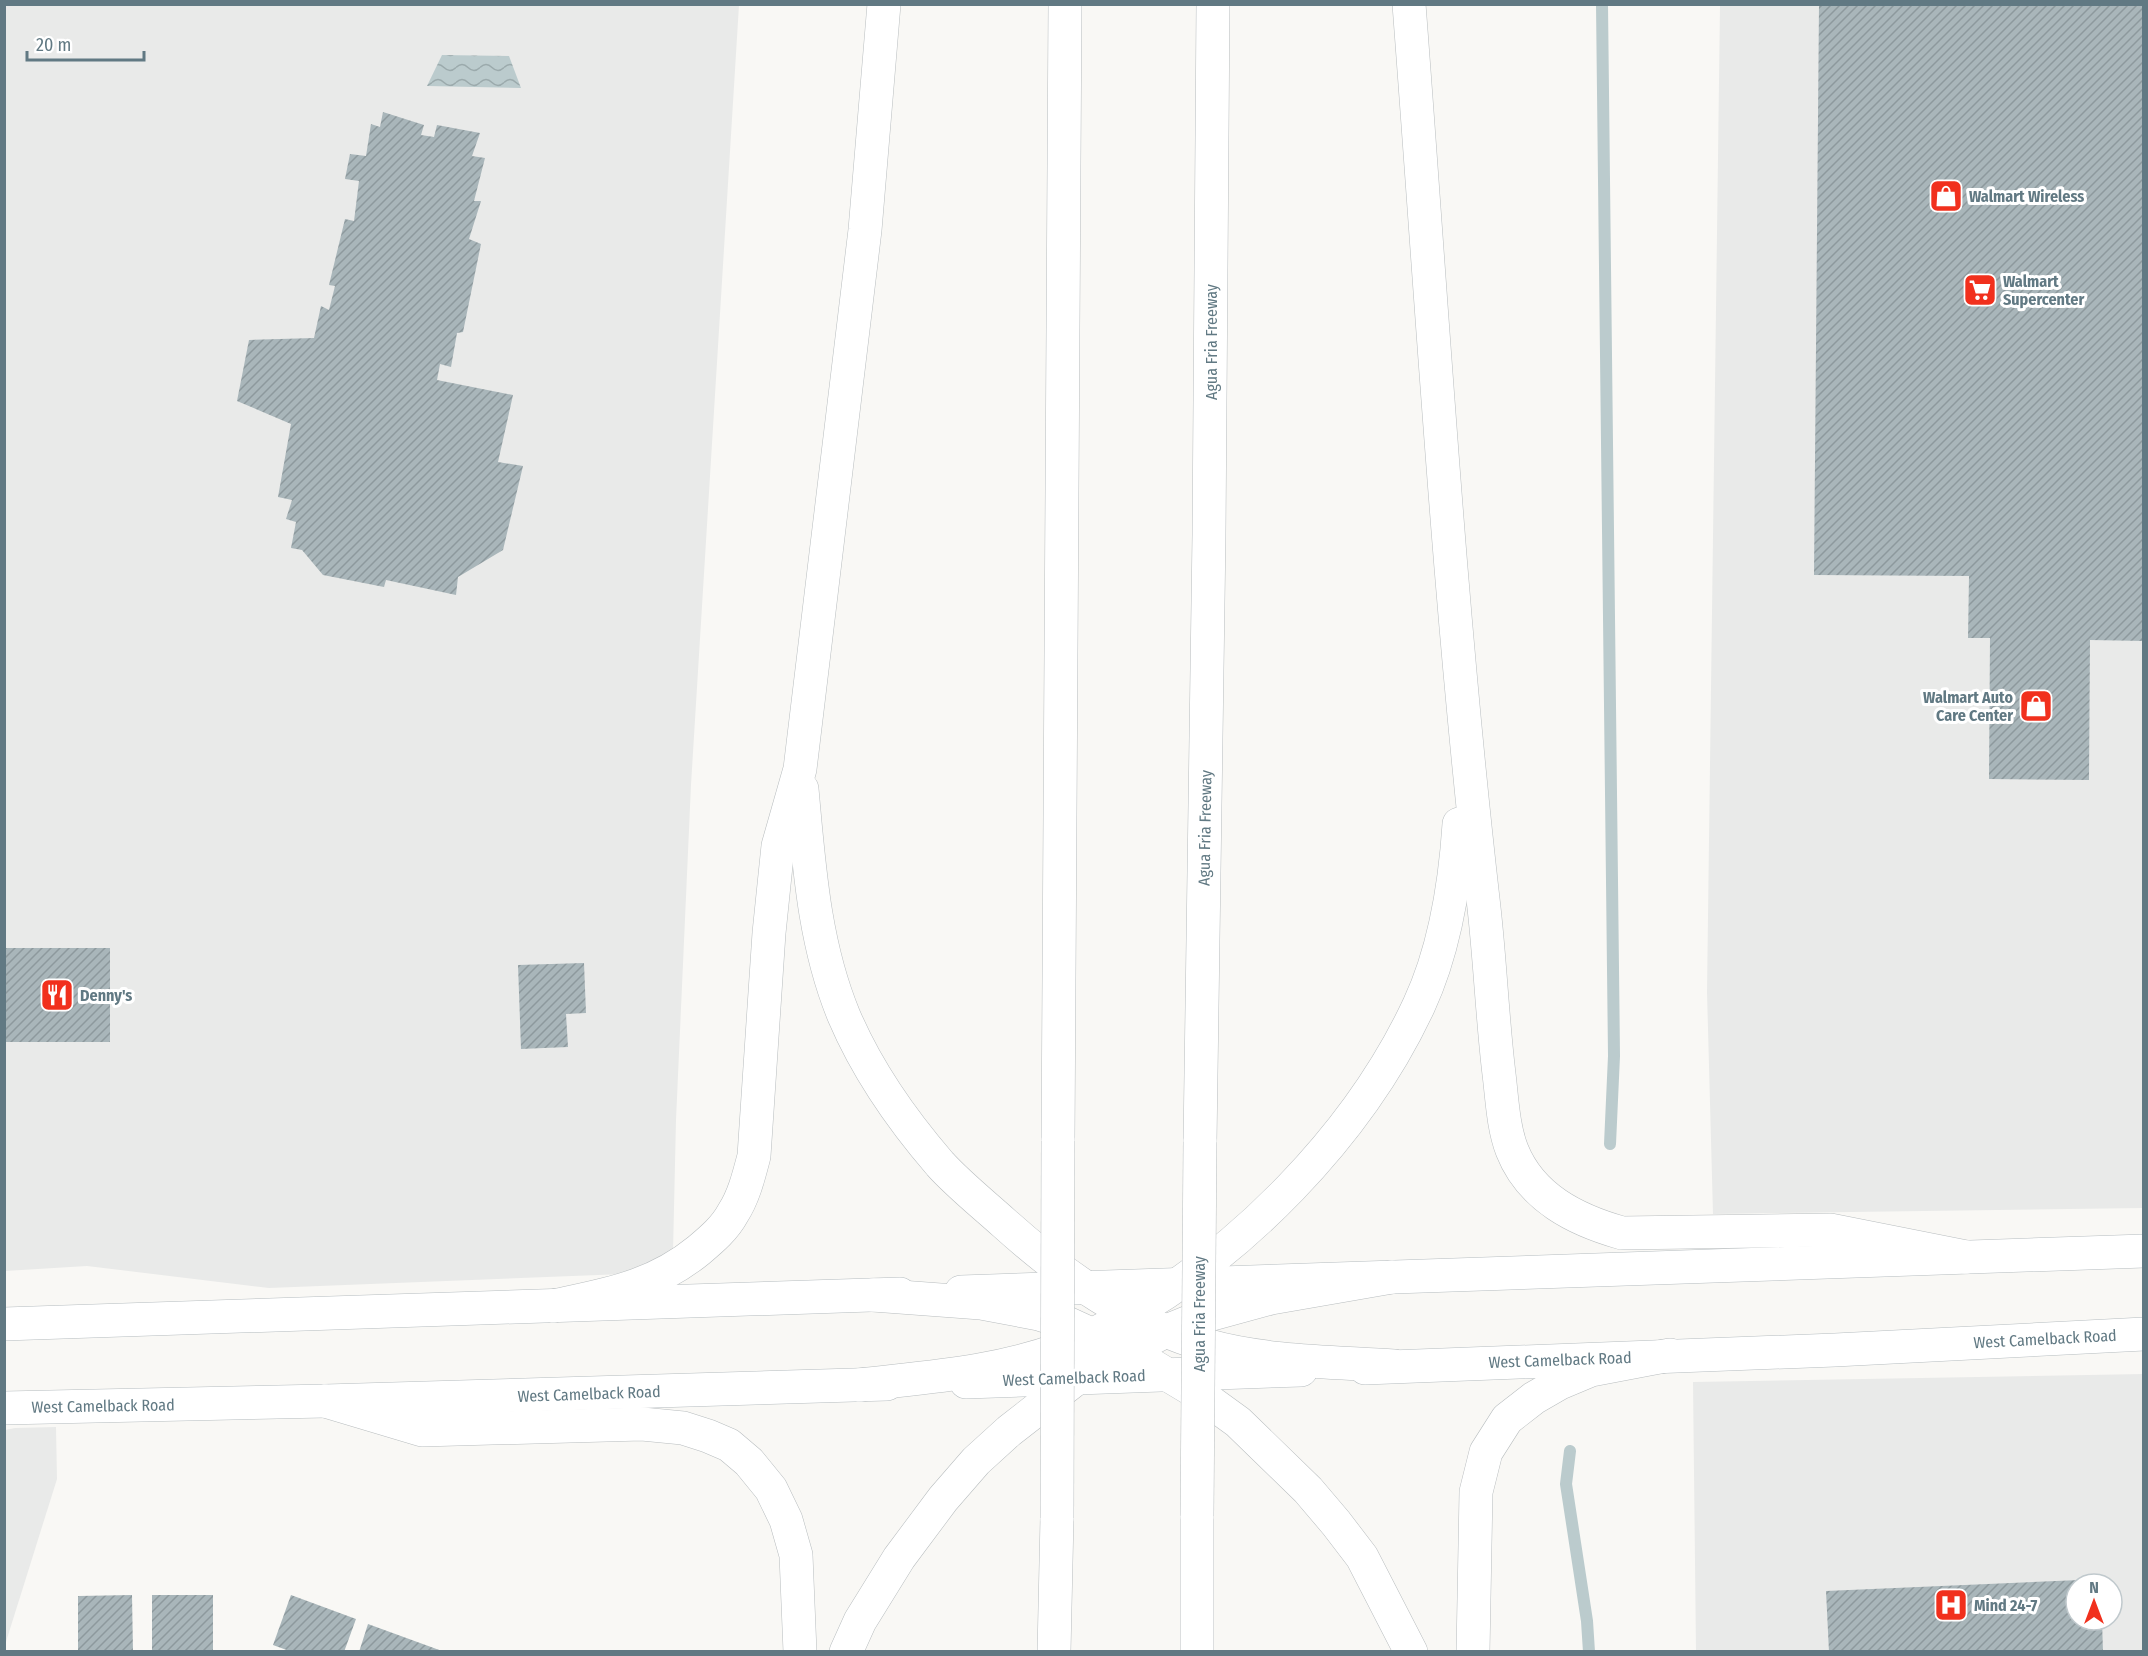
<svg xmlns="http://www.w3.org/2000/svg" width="2148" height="1656" font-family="'Fira Sans Condensed',sans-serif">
  <defs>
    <pattern id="water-waves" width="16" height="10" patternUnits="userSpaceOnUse" patternTransform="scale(1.5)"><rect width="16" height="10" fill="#bbcbcd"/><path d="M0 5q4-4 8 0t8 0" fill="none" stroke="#9baaac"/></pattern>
    <pattern id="building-hatch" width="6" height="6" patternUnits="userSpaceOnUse" patternTransform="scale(1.5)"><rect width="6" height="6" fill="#a9b6ba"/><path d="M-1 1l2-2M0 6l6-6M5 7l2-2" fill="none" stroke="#8d999d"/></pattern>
  </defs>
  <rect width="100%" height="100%" fill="#f9f8f5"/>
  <g fill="#e9eae9" fill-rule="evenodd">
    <path d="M5,5H739L691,785L676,1120L673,1252L624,1274L269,1288L87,1266L5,1271Z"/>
    <path d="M1720,5H2143V1208L1713,1214L1707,992Z"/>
    <path d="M2143,1374V1651H1696L1693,1382ZM2076,1584H2112V1620H2076Z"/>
    <path d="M56,1427L57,1479L5,1645V1430L15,1428Z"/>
  </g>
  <path fill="url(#water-waves)" d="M442,55L509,56L521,88L427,86Z"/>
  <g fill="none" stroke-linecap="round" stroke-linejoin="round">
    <g stroke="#bbcbcd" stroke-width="12">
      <path d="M1602,4L1614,1056L1610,1144"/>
      <path d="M1570,1451L1566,1484L1587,1621L1589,1652"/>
    </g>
  </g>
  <g fill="url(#building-hatch)">
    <path d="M1819,4H2144V641L2090,640L2089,780L1989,779L1990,638H1968L1969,576L1814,575Z"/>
    <path d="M383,112L424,125L421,135L434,137L437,125L480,133L472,156L485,158L474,201H481L469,239L481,244L463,332L457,333L451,367L440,364L437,380L513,395L498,462L523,466L503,550L458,577L456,595L386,580L384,587L323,575L302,550L291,548L296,522L286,519L292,500L278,497L291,424L237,401L249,340L314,338L321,306L329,310L335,286L329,285L345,219L354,221L359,181L345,179L350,154L366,156L371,124L380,127Z"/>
    <rect x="4" y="948" width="106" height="94"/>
    <path d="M584,963L586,1013L566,1014L568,1047L521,1049L518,965Z"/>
    <path d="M2080,1580L2081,1584H2076V1620H2102L2103,1652H1829L1826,1591Z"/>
    <path d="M132,1595L133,1652H78V1596Z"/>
    <rect x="152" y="1595" width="61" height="57"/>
    <path d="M291,1595L356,1619L344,1652H292L273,1645Z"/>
    <path d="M368,1624L442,1651V1652H359Z"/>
  </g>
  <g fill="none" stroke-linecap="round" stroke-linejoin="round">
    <defs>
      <g id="primary">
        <path d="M961,1292L2144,1251"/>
        <path d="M4,1324L900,1294"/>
        <path d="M1365,1368L1835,1350L2144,1334"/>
        <path d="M966,1382L1301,1370"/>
        <path d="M4,1408L325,1401L887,1384"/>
      </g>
      <g id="motorway">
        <path d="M1409,4C1432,303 1449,602 1483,899C1490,957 1492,1016 1499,1074C1502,1098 1503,1127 1512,1150C1531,1198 1576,1220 1622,1233L1830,1230L1966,1257"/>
        <path d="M802,789C809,865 814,944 844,1016C867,1070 902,1120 940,1164C959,1185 983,1204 1004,1223C1064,1277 1132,1325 1209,1346C1266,1362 1335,1362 1394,1366"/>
        <path d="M1058,1141L1065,4"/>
        <path d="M1200,1142L1209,535L1213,4"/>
        <path d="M873,1295L981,1303L1039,1314L1067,1323L1128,1351L1198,1393L1238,1422L1308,1490L1336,1523L1362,1557L1411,1652"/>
        <path d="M553,1306C609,1294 654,1287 699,1250C712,1239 725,1228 733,1213C744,1196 749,1175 754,1156L769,933L778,846L800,769L865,230L884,4"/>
        <path d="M860,1385C927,1377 995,1373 1060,1349C1078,1343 1096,1333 1113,1324C1239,1257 1359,1134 1419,1005C1445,949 1455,886 1459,824"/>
        <path d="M325,1401L422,1430L642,1424L683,1428L708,1436L729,1445L749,1462L771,1489L786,1520L796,1555L800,1652"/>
        <path d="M846,1652L860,1621L899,1558L943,1499L976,1461L1009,1431L1077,1378L1164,1332L1201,1317L1271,1298L1392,1277"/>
        <path d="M1054,1652L1057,1518"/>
        <path d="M1197,1652V1516"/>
        <path d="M1473,1652L1476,1492L1486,1452L1507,1419L1534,1398L1560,1383L1591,1370L1670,1355"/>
      </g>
    </defs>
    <use href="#primary" stroke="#b6bdc0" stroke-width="34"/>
    <use href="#motorway" stroke="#b8bdbf" stroke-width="34"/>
    <use href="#primary" stroke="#fff" stroke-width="33"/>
    <use href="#motorway" stroke="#fff" stroke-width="33"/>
    <defs>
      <g id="motorway-bridge">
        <path d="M1197,1516L1200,1142"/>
        <path d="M1057,1518L1058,1141"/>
      </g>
    </defs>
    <use href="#motorway-bridge" stroke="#b8bdbf" stroke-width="34" stroke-linecap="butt"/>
    <use href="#motorway-bridge" stroke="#fff" stroke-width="33"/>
  </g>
  <defs>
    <symbol id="shop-square" viewBox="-11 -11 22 22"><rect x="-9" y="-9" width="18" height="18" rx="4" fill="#f1301d" stroke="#fff"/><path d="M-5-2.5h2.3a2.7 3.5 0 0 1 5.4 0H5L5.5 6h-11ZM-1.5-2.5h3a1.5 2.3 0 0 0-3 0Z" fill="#fff"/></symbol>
    <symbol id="supermarket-square" viewBox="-11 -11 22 22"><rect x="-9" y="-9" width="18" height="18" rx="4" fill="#f1301d" stroke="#fff"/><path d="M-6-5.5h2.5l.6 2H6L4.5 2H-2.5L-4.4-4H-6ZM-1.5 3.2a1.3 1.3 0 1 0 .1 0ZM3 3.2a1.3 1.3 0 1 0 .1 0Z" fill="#fff"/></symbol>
    <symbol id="restaurant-square" viewBox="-11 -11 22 22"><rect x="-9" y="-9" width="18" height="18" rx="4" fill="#f1301d" stroke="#fff"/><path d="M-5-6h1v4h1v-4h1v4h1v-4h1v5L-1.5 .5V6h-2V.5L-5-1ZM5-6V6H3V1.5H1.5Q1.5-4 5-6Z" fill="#fff"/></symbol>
    <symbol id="hospital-square" viewBox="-11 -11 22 22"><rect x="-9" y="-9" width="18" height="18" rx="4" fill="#f1301d" stroke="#fff"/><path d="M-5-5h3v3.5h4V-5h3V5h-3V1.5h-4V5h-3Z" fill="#fff"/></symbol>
  </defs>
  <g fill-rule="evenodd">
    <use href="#shop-square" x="1927" y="177" width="38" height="38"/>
    <use href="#supermarket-square" x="1961" y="271" width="38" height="38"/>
    <use href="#shop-square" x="2017" y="687" width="38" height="38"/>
    <use href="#restaurant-square" x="38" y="976" width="38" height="38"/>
    <use href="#hospital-square" x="1932" y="1586" width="38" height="38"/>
  </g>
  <g text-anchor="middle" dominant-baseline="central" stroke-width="6" stroke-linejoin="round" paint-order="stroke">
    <g font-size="16" font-weight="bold" fill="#617983" stroke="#fff" text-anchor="start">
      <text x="1969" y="196">Walmart Wireless</text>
      <text x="2003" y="281">Walmart<tspan x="2003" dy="18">Supercenter</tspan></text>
      <text x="2013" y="697" text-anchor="end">Walmart Auto<tspan x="2013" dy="18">Care Center</tspan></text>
      <text x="80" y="995">Denny's</text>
      <text x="1974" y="1605">Mind 24-7</text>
    </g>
    <g font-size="16" fill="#617983" stroke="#fff">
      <text transform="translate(1211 342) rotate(-90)">Agua Fria Freeway</text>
      <text transform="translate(1205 828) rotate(-89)">Agua Fria Freeway</text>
      <text transform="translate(1199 1314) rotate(-90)">Agua Fria Freeway</text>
      <text transform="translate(2045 1339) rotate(-3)">West Camelback Road</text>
      <text transform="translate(1560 1360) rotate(-2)">West Camelback Road</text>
      <text transform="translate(1074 1378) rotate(-2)">West Camelback Road</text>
      <text transform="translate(589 1394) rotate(-2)">West Camelback Road</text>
      <text transform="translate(103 1406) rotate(-1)">West Camelback Road</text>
    </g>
  </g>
  <rect width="2148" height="1656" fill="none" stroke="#617983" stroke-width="12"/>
  <g transform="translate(2094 1602)"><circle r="28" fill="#ffffff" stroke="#c0c9cd" stroke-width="1.5"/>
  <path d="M0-4.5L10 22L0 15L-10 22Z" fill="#f1301d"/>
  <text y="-9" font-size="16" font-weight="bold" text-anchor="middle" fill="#617983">N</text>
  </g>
  <path d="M27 51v9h117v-9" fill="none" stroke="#617983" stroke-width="3"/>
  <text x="36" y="51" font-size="18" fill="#617983" stroke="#ffffff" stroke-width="4.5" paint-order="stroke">20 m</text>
</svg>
